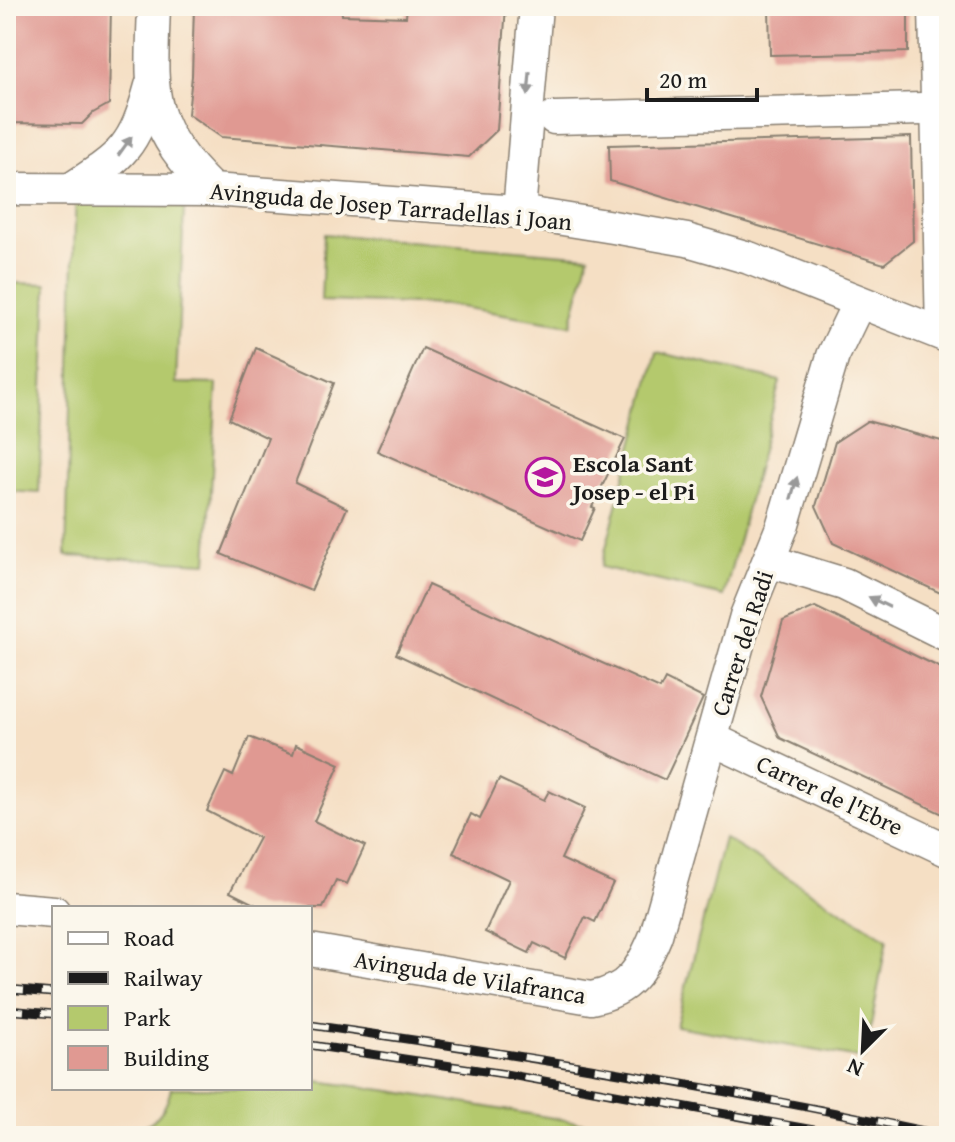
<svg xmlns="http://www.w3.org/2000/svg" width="955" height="1142" font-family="'Gentium Book Plus',serif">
  <rect width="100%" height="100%" fill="#fbf7ec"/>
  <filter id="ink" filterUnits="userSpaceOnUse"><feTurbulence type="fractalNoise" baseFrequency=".0125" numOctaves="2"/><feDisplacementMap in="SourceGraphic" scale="16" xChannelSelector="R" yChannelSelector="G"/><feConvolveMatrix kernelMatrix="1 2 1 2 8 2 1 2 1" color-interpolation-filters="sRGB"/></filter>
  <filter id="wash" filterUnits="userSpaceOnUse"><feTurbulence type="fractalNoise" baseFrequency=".006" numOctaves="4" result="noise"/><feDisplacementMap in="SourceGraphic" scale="32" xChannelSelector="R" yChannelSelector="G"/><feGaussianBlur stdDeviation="1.8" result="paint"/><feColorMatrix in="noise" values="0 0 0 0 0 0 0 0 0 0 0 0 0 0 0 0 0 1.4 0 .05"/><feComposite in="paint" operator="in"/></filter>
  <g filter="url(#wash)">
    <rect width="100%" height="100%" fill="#f5dfc4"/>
    <g fill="#b4c96d" stroke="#687244" stroke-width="2">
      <path d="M76,184L185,187L176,383L217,384L207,563L66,556Z"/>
      <path d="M324,234L589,256L571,325L448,305L321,301Z"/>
      <path d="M6,283L47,284L39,493L6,491Z"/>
      <path d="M657,352L780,381L724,596L601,567Z"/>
      <path d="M724,838L887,939L865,1059L676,1026Z"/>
      <path d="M310,1080L391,1091L661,1136H97C132,1134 164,1127 171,1088H310Z"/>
    </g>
    <g id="blocks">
      <g fill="#e09992">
        <path d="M6,6H111L109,104L93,113L82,124L6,123Z"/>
        <path d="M194,6H341L342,15L406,17L407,6H506L497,130L469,157L221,137L188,114L192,76Z"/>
        <path d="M769,6H908V52L770,55Z"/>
        <path d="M911,137L913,241L884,264L610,181L609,145Z"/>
        <path d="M256,348L334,383L295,483L347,508L311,591L221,554L268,438L229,419Z"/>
        <path d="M423,348L625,439L592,507L595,508L580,541L377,451Z"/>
        <path d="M867,421L949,443V597L833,543L816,506L835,442Z"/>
        <path d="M428,585L660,689L665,679L703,698L665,780L396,654Z"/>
        <path d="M815,607L949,672V817L780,738L761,697L783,621Z"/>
        <path d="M249,737L293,754L296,744L340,764L314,821L365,846L347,884L336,880L323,908H262L230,892L259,838L207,811L225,772L233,776Z"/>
        <path d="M499,779L544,800L549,791L585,808L561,859L613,883L595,922L585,917L565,958L534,943L529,953L485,932L509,880L453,853L471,814L480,819Z"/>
      </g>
    </g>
  </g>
  <g filter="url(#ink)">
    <use href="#blocks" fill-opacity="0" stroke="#887e70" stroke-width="2"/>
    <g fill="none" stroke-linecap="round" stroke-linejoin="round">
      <defs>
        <g id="street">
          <path d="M154,6C151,95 145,124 212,190"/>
          <path d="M935,6L942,334"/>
          <path d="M554,118L923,109"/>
          <path d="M6,189L212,190L519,212L613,227L687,240L749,258L949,337"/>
          <path d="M71,189C123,155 134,148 151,86"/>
          <path d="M519,212L536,6"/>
          <path d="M769,561L844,584L949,636"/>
          <path d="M712,739L949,851"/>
          <path d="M6,908L54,912"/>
          <path d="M310,950L591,998C630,991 642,969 656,935L746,616L782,527L833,356L859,302"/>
        </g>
      </defs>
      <use href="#street" stroke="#887e70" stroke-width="35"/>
      <use href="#street" stroke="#fff" stroke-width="32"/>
      <defs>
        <g id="rail">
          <path d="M6,989L54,993"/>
          <path d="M6,1010L54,1014"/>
          <path d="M310,1025C524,1055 736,1090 947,1136"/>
          <path d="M310,1045L505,1074L847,1136"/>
        </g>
      </defs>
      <use href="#rail" stroke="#1c1c1c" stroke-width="9"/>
      <use href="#rail" stroke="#fbf7ec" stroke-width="6" stroke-dasharray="18" stroke-linecap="butt"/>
    </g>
    <defs><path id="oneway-solid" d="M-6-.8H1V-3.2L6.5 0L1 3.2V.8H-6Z" transform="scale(2)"/></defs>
    <g fill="#999">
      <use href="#oneway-solid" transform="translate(529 84) rotate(95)"/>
      <use href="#oneway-solid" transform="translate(125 146) rotate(-54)"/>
      <use href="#oneway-solid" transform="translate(794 488) rotate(-74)"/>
      <use href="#oneway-solid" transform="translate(879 602) rotate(-154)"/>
    </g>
  </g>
  <defs>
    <symbol id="school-ring" viewBox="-11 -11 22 22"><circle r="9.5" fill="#fbf7ec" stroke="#b5179e" stroke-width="1.5"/><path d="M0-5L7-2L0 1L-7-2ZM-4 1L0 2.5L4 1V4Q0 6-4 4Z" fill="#b5179e"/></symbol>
  </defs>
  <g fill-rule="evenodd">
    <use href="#school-ring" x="523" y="455" width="44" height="44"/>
  </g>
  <g text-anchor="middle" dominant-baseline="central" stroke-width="7" stroke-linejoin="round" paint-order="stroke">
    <g font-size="24" fill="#1c1c1c" stroke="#fbf7ec">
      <text transform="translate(391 206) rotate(5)">Avinguda de Josep Tarradellas i Joan</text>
      <text transform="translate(742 643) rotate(-72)">Carrer del Radi</text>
      <text transform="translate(830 795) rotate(25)">Carrer de l'Ebre</text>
      <text transform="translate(470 977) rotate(9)">Avinguda de Vilafranca</text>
    </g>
    <g font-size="24" font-weight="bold" fill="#1c1c1c" stroke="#fbf7ec" text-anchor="start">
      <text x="573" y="463">Escola Sant<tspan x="573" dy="28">Josep - el Pi</tspan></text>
    </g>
  </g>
  <rect width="955" height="1142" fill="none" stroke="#fbf7ec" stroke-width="32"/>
  <rect x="52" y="906" width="260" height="184" fill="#fbf7ec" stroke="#a29f99" stroke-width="2"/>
  <rect x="68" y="932" width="40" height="12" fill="#ffffff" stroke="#a29f99" stroke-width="2"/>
  <text x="124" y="946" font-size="24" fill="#1c1c1c">Road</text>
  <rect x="68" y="972" width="40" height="12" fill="#1c1c1c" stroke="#a29f99" stroke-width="2"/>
  <text x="124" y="986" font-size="24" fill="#1c1c1c">Railway</text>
  <rect x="68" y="1006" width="40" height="24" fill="#b4c96d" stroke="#a29f99" stroke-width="2"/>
  <text x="124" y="1026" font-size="24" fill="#1c1c1c">Park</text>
  <rect x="68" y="1046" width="40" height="24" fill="#e09992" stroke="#a29f99" stroke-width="2"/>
  <text x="124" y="1066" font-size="24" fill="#1c1c1c">Building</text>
  <g transform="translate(863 1050) rotate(204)" stroke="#fbf7ec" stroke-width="6" paint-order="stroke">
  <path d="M0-6L14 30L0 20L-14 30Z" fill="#1c1c1c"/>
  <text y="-12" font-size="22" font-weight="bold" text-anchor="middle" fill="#1c1c1c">N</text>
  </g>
  <path d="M647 88v12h110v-12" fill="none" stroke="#1c1c1c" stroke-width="4"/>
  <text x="659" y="88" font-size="24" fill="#1c1c1c" stroke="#fbf7ec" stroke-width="6" paint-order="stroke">20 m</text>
</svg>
